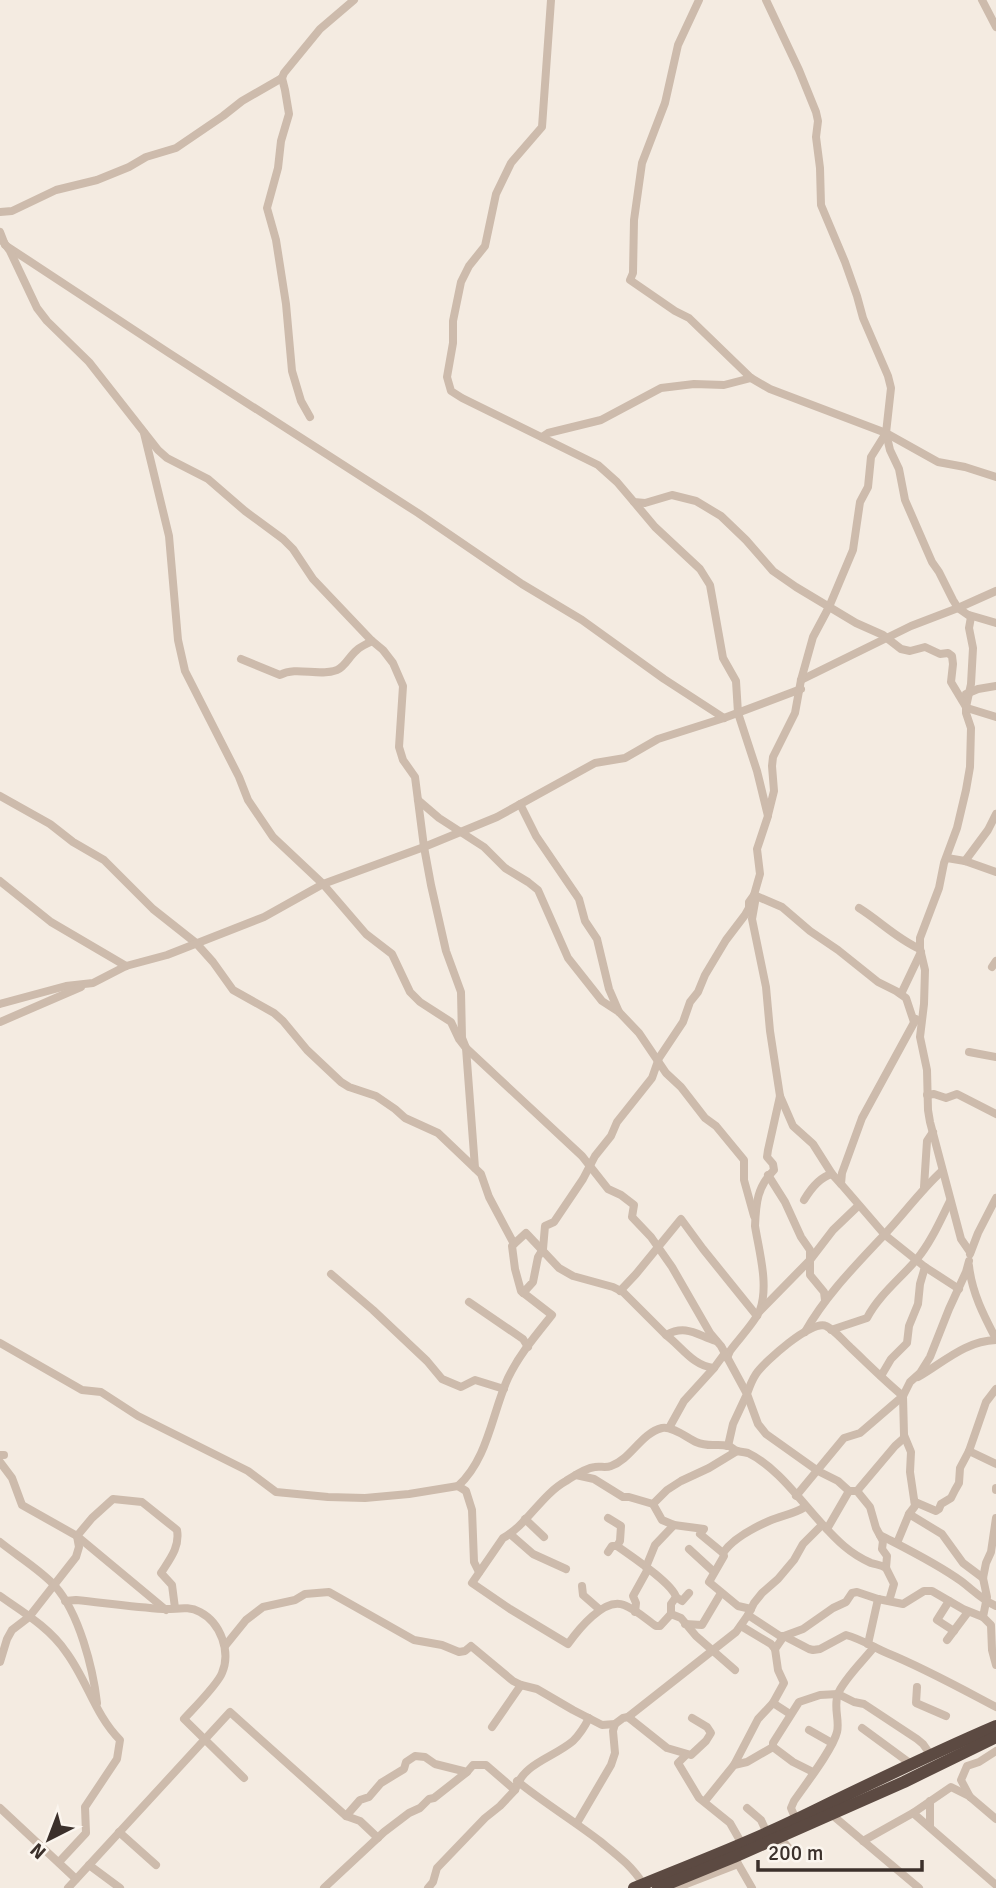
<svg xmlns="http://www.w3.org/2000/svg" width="996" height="1888" font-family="Signika,sans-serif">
  <rect width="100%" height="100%" fill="#f4ebe1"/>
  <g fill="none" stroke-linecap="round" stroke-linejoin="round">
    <g stroke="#cdbbac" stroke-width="8">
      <path d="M551,0L542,127L511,163L496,194L485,246L469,266L461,282L453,321V343L447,377L451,391L462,398L598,465L617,482L634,502L645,503L672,495L696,501L721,516L746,540L773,571L796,587L856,623L883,635L901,649L910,651L925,647L940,654L948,653L952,656L953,664L951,682L966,707V713L971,728L970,767L966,790L957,828L944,863L939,888L920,938V949L925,970L924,1004L920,1037L927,1070L928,1110L930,1122L961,1239L970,1252"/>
      <path d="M699,0L678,45L665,103L642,163L634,220L633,273L630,280L675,311L689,318L751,378L770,389L886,433L938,462L965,467L996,477"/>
      <path d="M766,0L799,70L816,112L818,121L816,137L820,168L821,205L845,262L857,296L863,318L888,376L891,388L886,433L890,450L899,469L905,500L932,562L939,572L953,600L958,608L971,617L969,628L973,648L971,684L966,707"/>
      <path d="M982,0L996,27"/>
      <path d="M282,78L285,90L289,114L281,141L278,168L267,208L276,240L286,304L292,371L301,401L310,417"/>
      <path d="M0,212L12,211L56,190L97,180L129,167L146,157L176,148L223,116L242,101L282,78L284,73L320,29L354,0"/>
      <path d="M0,232L5,245L169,353L418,513L522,584L582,620L664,679L724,718"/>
      <path d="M0,237L10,251L37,308L47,321L89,362L158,450L167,458L208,479L245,511L283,539L293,549L313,579L371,640L383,650L393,663L403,686L399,747L403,760L415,777L424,847L431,885L446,951L461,992L462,1038L466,1048L475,1168"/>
      <path d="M144,433L169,536L178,640L185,671L239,777L248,800L273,837L323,884L366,934L392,954L410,992L420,1002L451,1022L459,1039L466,1048L582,1156L608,1189L621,1195L634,1205L632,1217L651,1237L672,1267L710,1333L721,1346L747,1394L733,1424L728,1446"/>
      <path d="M542,437L548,433L601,420L661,388L694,384L724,385L751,378"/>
      <path d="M634,502L655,527L700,569L710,585L723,658L736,681L738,713L757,771L768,816L757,849L760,874L754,895L755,902L752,919L766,987L770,1031L780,1096L768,1150L767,1157L773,1164L774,1170C757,1187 756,1203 755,1226C759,1251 769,1285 760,1310C756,1321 737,1341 730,1351L727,1358"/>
      <path d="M969,615L996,623"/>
      <path d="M241,659L280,675C297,666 318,677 337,670C345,667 350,655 357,650C361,646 367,644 372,641"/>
      <path d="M801,680L911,626L958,608L996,591"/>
      <path d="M966,694L978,689L996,686"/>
      <path d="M967,708L996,717"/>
      <path d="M0,796L50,824L73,842L104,860L153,909L196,943L213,962L233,990L274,1013L283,1021L307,1050L341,1082L349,1087L376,1096L395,1109L405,1118L438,1133L481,1174L489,1197L514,1244L512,1246L515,1269L521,1291L552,1315C536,1335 519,1355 508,1378C492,1413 488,1459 458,1486L466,1491L472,1510L474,1562L479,1572"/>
      <path d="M418,800L439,818L484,847L505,868L528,882L538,890L568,958L602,1001L619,1012L639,1033L666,1073L681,1087L705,1118L716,1126L744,1160V1180L754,1216"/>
      <path d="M520,804L536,836L579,899L585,921L597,939L609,989L619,1012"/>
      <path d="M768,815L774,791L772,766L773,757L795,713L801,680L813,637L829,607L853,550L860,502L868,487L871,457L886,433"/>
      <path d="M947,858L965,861L996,872"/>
      <path d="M965,861L988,830L996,814"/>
      <path d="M0,881L51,922L126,966"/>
      <path d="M859,908C880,921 897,939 920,949"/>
      <path d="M992,967L996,961"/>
      <path d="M901,994L921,952"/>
      <path d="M0,1004L66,986L93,983L126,966L167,955L264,917L323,884L424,847L497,817L595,763L625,758L658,739L724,718L801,689"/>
      <path d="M916,1019L862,1118L842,1173L841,1184L885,1235L925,1267L959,1289"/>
      <path d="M0,1022L81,987"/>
      <path d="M969,1052L996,1057"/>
      <path d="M927,1095L934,1094L946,1098L957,1094L996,1114"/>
      <path d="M780,1096L793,1126L813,1144L832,1174L841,1184"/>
      <path d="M768,1175L785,1202L801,1237L810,1250V1275L824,1292L825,1300"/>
      <path d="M924,1187L927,1141L933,1132"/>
      <path d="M804,1200C810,1190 820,1177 832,1174"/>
      <path d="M514,1244L526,1233L559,1268L573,1276L613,1287L623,1292L666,1335C686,1324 697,1335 716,1341"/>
      <path d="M970,1254L978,1233L996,1198"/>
      <path d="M969,1266C972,1293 984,1316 996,1339"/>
      <path d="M331,1274L373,1310L427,1361L442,1379L461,1387L475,1380L504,1389"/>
      <path d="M620,1291L636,1274L681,1219L703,1249L757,1316"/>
      <path d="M523,1293L533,1282L538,1257L543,1249L545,1226L554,1222L583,1179L595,1156L611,1136L617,1122L652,1078L659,1058L683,1022L690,1002L698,992L705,975L726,940L745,915L749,908V902L754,895L782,907L810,931L838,950L878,982L896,991L906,998L914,1022"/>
      <path d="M469,1302L523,1339L528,1347"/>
      <path d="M760,1311L810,1260L833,1230L858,1206"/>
      <path d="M831,1330L867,1318C879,1295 900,1279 917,1259C931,1242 940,1221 950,1201"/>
      <path d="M805,1332C826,1295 855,1266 884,1235C904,1214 920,1191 942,1171"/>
      <path d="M666,1335C682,1347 693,1366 714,1368L725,1353"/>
      <path d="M0,1343L82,1390L101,1392L138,1416L248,1471L276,1492L328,1497L365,1498L409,1494L458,1486"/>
      <path d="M881,1376L891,1359L907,1343L909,1326L918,1304L920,1284L925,1267"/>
      <path d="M918,1377C944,1362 965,1341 996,1340"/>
      <path d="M669,1428L684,1401L714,1368"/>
      <path d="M969,1451L996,1464"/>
      <path d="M0,1455H4"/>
      <path d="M0,1462L12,1478L22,1505L77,1536L166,1610"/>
      <path d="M576,1475L594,1479L623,1497H629L653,1504L667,1490L681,1481L709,1468L737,1451"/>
      <path d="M996,1488V1490"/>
      <path d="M857,1491L895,1446L904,1438V1435"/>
      <path d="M796,1496L844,1438L860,1433L903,1396C885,1381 868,1364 851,1348C843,1341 835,1330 826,1326C812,1319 764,1362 756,1374C752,1380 749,1388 747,1394L758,1424L766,1434L818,1471L838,1481L849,1491H857L870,1507L876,1528L883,1541L882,1549L887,1556L886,1568L894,1584L889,1601"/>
      <path d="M915,1502L936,1511L939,1509L941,1504L951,1498L955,1490L959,1483L960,1468L969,1451L986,1402L996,1389"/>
      <path d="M653,1504L662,1520L674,1525L704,1529L700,1534L723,1553"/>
      <path d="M909,1514L942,1534L963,1563L983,1578"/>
      <path d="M608,1518L621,1526L620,1541L617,1546C631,1556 672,1583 676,1597L671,1604V1614L660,1626H656C646,1619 635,1609 624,1605C604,1597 578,1630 568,1644L510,1609L472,1583L503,1538C527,1525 541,1495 566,1481C574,1476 585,1468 595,1467C600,1466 606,1468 611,1466C631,1459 641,1433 662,1428C673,1426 687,1438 696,1442C710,1448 716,1443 728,1446C731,1446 734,1450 737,1451C741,1452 744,1452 748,1453C784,1470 812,1519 844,1546C851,1552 862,1559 871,1563C877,1565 880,1564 886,1568"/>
      <path d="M996,1518L991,1552L986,1563L983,1578L987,1597L983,1617L991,1625L992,1650L996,1665"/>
      <path d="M525,1519L544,1537"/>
      <path d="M827,1529L849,1491"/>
      <path d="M510,1534L533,1554L566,1569"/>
      <path d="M880,1535C907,1549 936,1563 961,1581C973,1590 982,1600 996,1606"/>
      <path d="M0,1542C16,1555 42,1571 55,1586C79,1613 93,1668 97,1703"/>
      <path d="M897,1543L909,1514L915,1506L910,1472L911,1452L904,1435L903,1396L910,1382L920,1373L930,1357L949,1309L966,1272L969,1261"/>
      <path d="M689,1549L714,1572"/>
      <path d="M608,1552L612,1546H617"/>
      <path d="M646,1567L655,1545L674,1525"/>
      <path d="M582,1586L583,1595L599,1609"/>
      <path d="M0,1596C23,1612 50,1628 66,1652C87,1680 95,1715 120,1740L117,1759L85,1807L86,1833L59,1862"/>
      <path d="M676,1597L682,1601L689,1593"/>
      <path d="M65,1601L76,1600C105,1603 134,1607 163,1609C176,1610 187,1605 200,1612C221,1623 231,1652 222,1673C218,1684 193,1709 184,1719L244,1778"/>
      <path d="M949,1601L937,1620L954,1631"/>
      <path d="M751,1609L738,1606L709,1582L724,1556L723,1553C733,1538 753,1528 769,1521C782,1515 792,1515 805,1507"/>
      <path d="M635,1612L636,1603L633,1596L648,1569"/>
      <path d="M671,1614L681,1618L696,1636L735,1670"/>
      <path d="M748,1615L780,1636H784L809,1649L813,1650L820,1649L846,1635C861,1639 873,1647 887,1653C924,1668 960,1688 996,1707"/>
      <path d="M685,1624L702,1625L721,1593"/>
      <path d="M947,1640L968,1612"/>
      <path d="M868,1644L878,1599"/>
      <path d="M225,1646L246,1620L263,1607L295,1600L305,1594L329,1592L414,1640L442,1645L459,1652L465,1651L471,1646L513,1681L521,1685L537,1689L573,1710L602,1725L615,1724L623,1718L628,1717L736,1632L748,1615L754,1603L762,1593L778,1579L794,1560L803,1544L822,1525"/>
      <path d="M775,1649L784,1636L803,1629L833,1608L846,1602L852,1593L857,1592L878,1599L903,1604L924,1591H932L963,1609L983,1617"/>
      <path d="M0,1662L7,1639L12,1630L29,1617L76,1557L79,1547L77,1536L92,1518L113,1499L142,1502L177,1530C180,1547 170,1559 161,1573L172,1585L175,1608"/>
      <path d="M917,1687L916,1703L946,1716"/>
      <path d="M773,1703L790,1714"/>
      <path d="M628,1717L667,1748L691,1755L706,1741L711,1733L707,1727L692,1718"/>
      <path d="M492,1727L521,1685"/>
      <path d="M862,1728L911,1764"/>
      <path d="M809,1730L832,1743"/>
      <path d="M773,1747L793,1762L813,1772"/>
      <path d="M686,1755L678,1763L699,1798L730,1823L742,1844"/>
      <path d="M734,1765L758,1719L773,1703L784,1683L778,1670L775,1649L771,1644L741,1626"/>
      <path d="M517,1781C544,1803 574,1821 601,1842C617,1855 632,1866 643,1884"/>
      <path d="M970,1797L961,1780L967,1766L979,1762L996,1751"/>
      <path d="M705,1801L734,1765L747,1762L773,1747V1743L799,1702L820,1695L838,1694L854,1702L864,1704L917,1739L923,1744L930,1754"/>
      <path d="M0,1808L76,1879"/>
      <path d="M747,1808L761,1820L767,1833"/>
      <path d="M913,1813L996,1885"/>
      <path d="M831,1814L919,1888"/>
      <path d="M346,1816L360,1800L369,1797L381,1783L404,1769L406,1762L415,1756L425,1757L435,1764L467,1772L473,1765H486L515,1790C523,1763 553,1758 573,1741C579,1735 585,1726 589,1718"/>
      <path d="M796,1820L791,1808L794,1801C805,1785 833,1749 837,1732C840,1720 833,1707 838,1694C843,1680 864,1660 874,1647"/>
      <path d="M577,1823L611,1765L615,1753L613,1731L615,1724"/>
      <path d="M930,1826V1801"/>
      <path d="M119,1832L156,1865"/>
      <path d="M779,1837L797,1857"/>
      <path d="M863,1841L913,1813L951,1787L969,1796L996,1819"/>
      <path d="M737,1862L752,1888"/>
      <path d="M89,1865L120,1888"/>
      <path d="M68,1888L230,1712L346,1816L360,1821L378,1838"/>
      <path d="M324,1888L384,1832L409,1813L420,1808L429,1799L434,1798L467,1772"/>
      <path d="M428,1888L433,1882L437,1868L485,1818L500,1806L515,1790"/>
      <path d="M676,1888L738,1864"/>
    </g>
    <g stroke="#5c4a42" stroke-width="12">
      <path d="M634,1888C689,1865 744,1845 797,1819C863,1787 928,1755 996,1726"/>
      <path d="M658,1888L734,1857L904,1782L996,1737"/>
    </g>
  </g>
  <g transform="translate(49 1839) rotate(222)" stroke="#fbf5ee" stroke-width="5" paint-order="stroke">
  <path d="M0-5L12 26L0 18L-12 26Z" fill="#3b302b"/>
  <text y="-10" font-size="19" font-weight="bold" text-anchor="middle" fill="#3b302b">N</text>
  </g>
  <path d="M758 1860v10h164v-10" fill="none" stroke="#3b302b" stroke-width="3.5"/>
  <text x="768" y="1860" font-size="21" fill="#3b302b" stroke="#fbf5ee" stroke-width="5" paint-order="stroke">200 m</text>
</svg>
